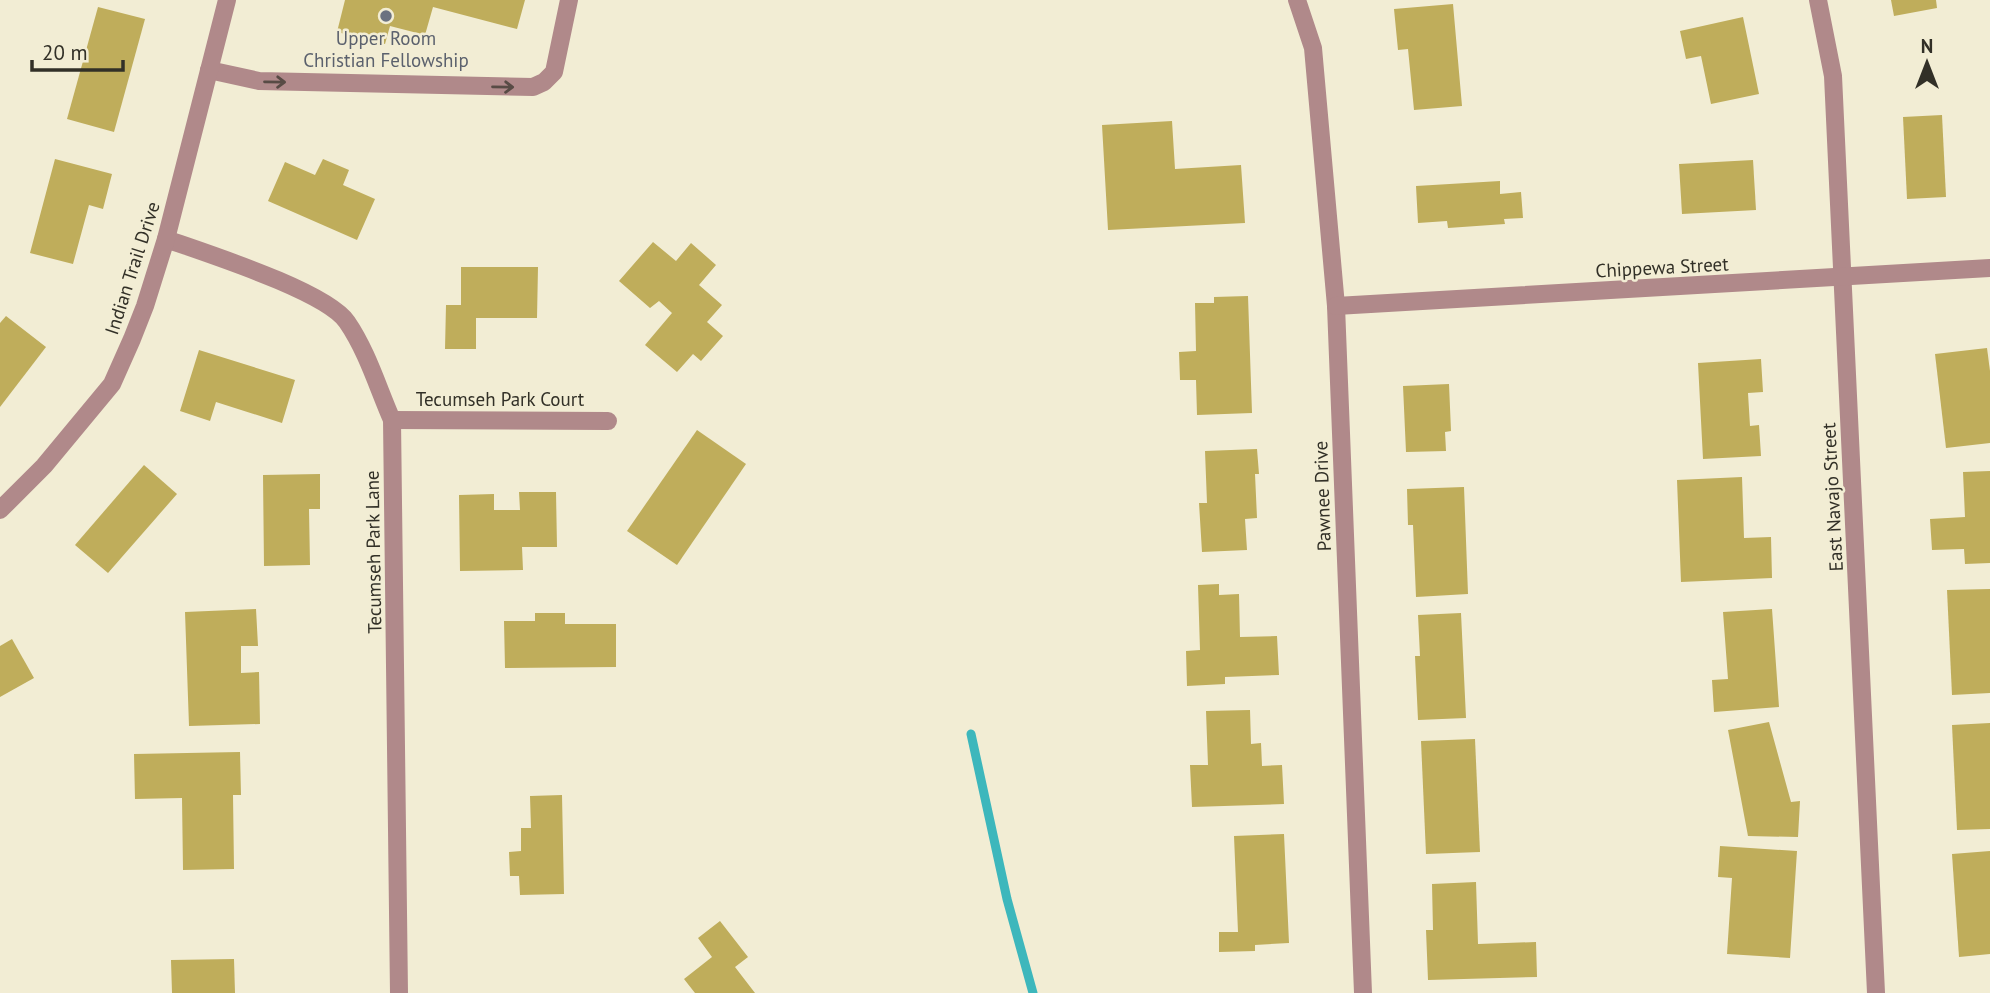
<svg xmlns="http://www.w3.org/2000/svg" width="1990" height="993" font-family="'PT Sans',sans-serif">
  <rect width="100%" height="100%" fill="#f2edd4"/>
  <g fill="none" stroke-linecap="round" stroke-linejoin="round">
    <path stroke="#3db7bc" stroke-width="9" d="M971,734L1007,899L1033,993"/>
  </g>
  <g fill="#bfad5b">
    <path d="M345,0H525L517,29L433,7L425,35L390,26L385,44L337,32Z"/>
    <path d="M1891,0H1936L1937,8L1894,16Z"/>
    <path d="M1453,4L1462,106L1414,110L1408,49L1398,50L1394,9Z"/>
    <path d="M98,7L145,19L114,132L67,119Z"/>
    <path d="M1743,17L1759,94L1711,104L1701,56L1686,59L1680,31Z"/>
    <path d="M1942,115L1946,197L1907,199L1903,117Z"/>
    <path d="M1172,121L1175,169L1241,165L1245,223L1108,230L1102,125Z"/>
    <path d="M55,159L112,174L103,209L89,205L73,264L30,253Z"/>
    <path d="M323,159L349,170L343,185L375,199L357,240L268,201L285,162L315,175Z"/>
    <path d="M1753,160L1756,210L1682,214L1679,164Z"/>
    <path d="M1500,181V194L1521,192L1523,218L1504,219L1505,224L1448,228L1447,221L1418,223L1416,186Z"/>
    <path d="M653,242L676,261L691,243L716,265L699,285L722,305L707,322L723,336L701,361L693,354L677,372L645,345L672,313L659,301L650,308L619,281Z"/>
    <path d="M461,267H538L537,318H476V349H445L446,305H461Z"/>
    <path d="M1248,296L1252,413L1197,415L1196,380H1180L1179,352L1196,351L1195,303H1214V297Z"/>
    <path d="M6,316L46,347L0,407V323Z"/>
    <path d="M1987,348L1990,371V443L1946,448L1935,354Z"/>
    <path d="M199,350L295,380L282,423L216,402L210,421L180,411Z"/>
    <path d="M1761,359L1763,392L1748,393L1750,426L1759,425L1761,456L1703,459L1698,363Z"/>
    <path d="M1449,384L1451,431L1445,432L1446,451L1406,452L1403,386Z"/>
    <path d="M697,430L746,464L677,565L627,531Z"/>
    <path d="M1257,449L1259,474H1255L1257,518L1245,519L1247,550L1202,552L1199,503H1207L1205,451Z"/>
    <path d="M144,465L177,494L108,573L75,545Z"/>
    <path d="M1990,471V563L1965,564L1964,549L1932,550L1930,519L1965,517L1963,472Z"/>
    <path d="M320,474V509H309L310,565L264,566L263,475Z"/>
    <path d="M1742,477L1744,538L1771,537L1772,578L1681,582L1677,480Z"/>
    <path d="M1464,487L1468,594L1416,597L1413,525H1408L1407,489Z"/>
    <path d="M519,492H556L557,547H522L523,570L460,571L459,495L494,494V510H520Z"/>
    <path d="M1219,584V595L1239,594L1240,637L1277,636L1279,675L1225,677V684L1187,686L1186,651L1200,650L1198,585Z"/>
    <path d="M1990,589V693L1952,695L1947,590Z"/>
    <path d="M256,609L258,646H241V673L259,672L260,724L189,726L185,612Z"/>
    <path d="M1772,609L1779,707L1714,712L1712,680L1728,679L1723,612Z"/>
    <path d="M535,613H565V624H616V667L505,668L504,621H535Z"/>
    <path d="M1461,613L1466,718L1418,720L1415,656H1420L1418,615Z"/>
    <path d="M12,639L34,678L0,697V646Z"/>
    <path d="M1250,710L1251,744L1261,743L1262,766L1282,765L1284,804L1192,807L1190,765H1208L1206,711Z"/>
    <path d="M1769,722L1791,802L1800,801L1798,837L1748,836L1728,730Z"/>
    <path d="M1990,723V829L1957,830L1952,725Z"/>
    <path d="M1475,739L1480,852L1426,854L1421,741Z"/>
    <path d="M240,752L241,795H233L234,869L183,870L182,798L135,799L134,754Z"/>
    <path d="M562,795L564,894L520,895L519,876H510L509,852L521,851V828H531L530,796Z"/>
    <path d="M1284,834L1289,943L1255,945V951L1219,952V932H1238L1234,836Z"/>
    <path d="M1720,846L1797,851L1790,958L1727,954L1732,878L1718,877Z"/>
    <path d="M1990,851V954L1959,957L1952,854Z"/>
    <path d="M1476,882L1478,944L1536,942L1537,977L1428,980L1426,930H1433L1432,884Z"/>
    <path d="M720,921L748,957L735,967L755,993H695L684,979L712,957L698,938Z"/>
    <path d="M234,959L235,993H172L171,960Z"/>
  </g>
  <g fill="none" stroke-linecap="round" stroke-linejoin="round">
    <g stroke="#b0898a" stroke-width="18">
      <path d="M1297,0L1313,48L1336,306L1363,993"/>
      <path d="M1818,0L1833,76L1876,993"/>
      <path d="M209,70L259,81L533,87L544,82L554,72L569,0"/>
      <path d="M166,239C205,253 326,291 347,322C367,351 378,388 392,420L399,993"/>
      <path d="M1336,306L1990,268"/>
      <path d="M392,420L608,421"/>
      <path d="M0,510L44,466L112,384L132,339L145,306L166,239L227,0"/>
    </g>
  </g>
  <defs><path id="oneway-shaft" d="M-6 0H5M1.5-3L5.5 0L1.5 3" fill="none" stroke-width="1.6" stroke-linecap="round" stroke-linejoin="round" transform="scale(1.75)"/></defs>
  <g stroke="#584b45">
    <use href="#oneway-shaft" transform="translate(275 82) rotate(1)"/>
    <use href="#oneway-shaft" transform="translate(503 87) rotate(1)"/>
  </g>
  <circle fill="#6b7280" stroke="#f2edd4" stroke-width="2.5" cx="386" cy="16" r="7"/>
  <g text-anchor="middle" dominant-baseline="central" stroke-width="5" stroke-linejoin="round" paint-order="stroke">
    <g font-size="19" fill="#5b616d" stroke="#f2edd4">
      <text x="386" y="38">Upper Room<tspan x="386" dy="22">Christian Fellowship</tspan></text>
    </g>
    <g font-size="19" fill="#323027" stroke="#f2edd4">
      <text transform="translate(1662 267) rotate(-3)">Chippewa Street</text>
      <text transform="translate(132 268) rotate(-72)">Indian Trail Drive</text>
      <text x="500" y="399">Tecumseh Park Court</text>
      <text transform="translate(1322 496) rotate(-92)">Pawnee Drive</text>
      <text transform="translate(1832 497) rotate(-93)">East Navajo Street</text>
      <text transform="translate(373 552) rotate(-91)">Tecumseh Park Lane</text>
    </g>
  </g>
  <g transform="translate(1927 63)" stroke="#f2edd4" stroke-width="5" paint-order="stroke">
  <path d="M0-5L12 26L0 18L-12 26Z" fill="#323027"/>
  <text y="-10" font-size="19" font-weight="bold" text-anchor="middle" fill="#323027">N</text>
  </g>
  <path d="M32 60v10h91v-10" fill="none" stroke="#323027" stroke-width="3.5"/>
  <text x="42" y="60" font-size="21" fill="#323027" stroke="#f2edd4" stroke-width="5" paint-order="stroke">20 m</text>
</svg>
